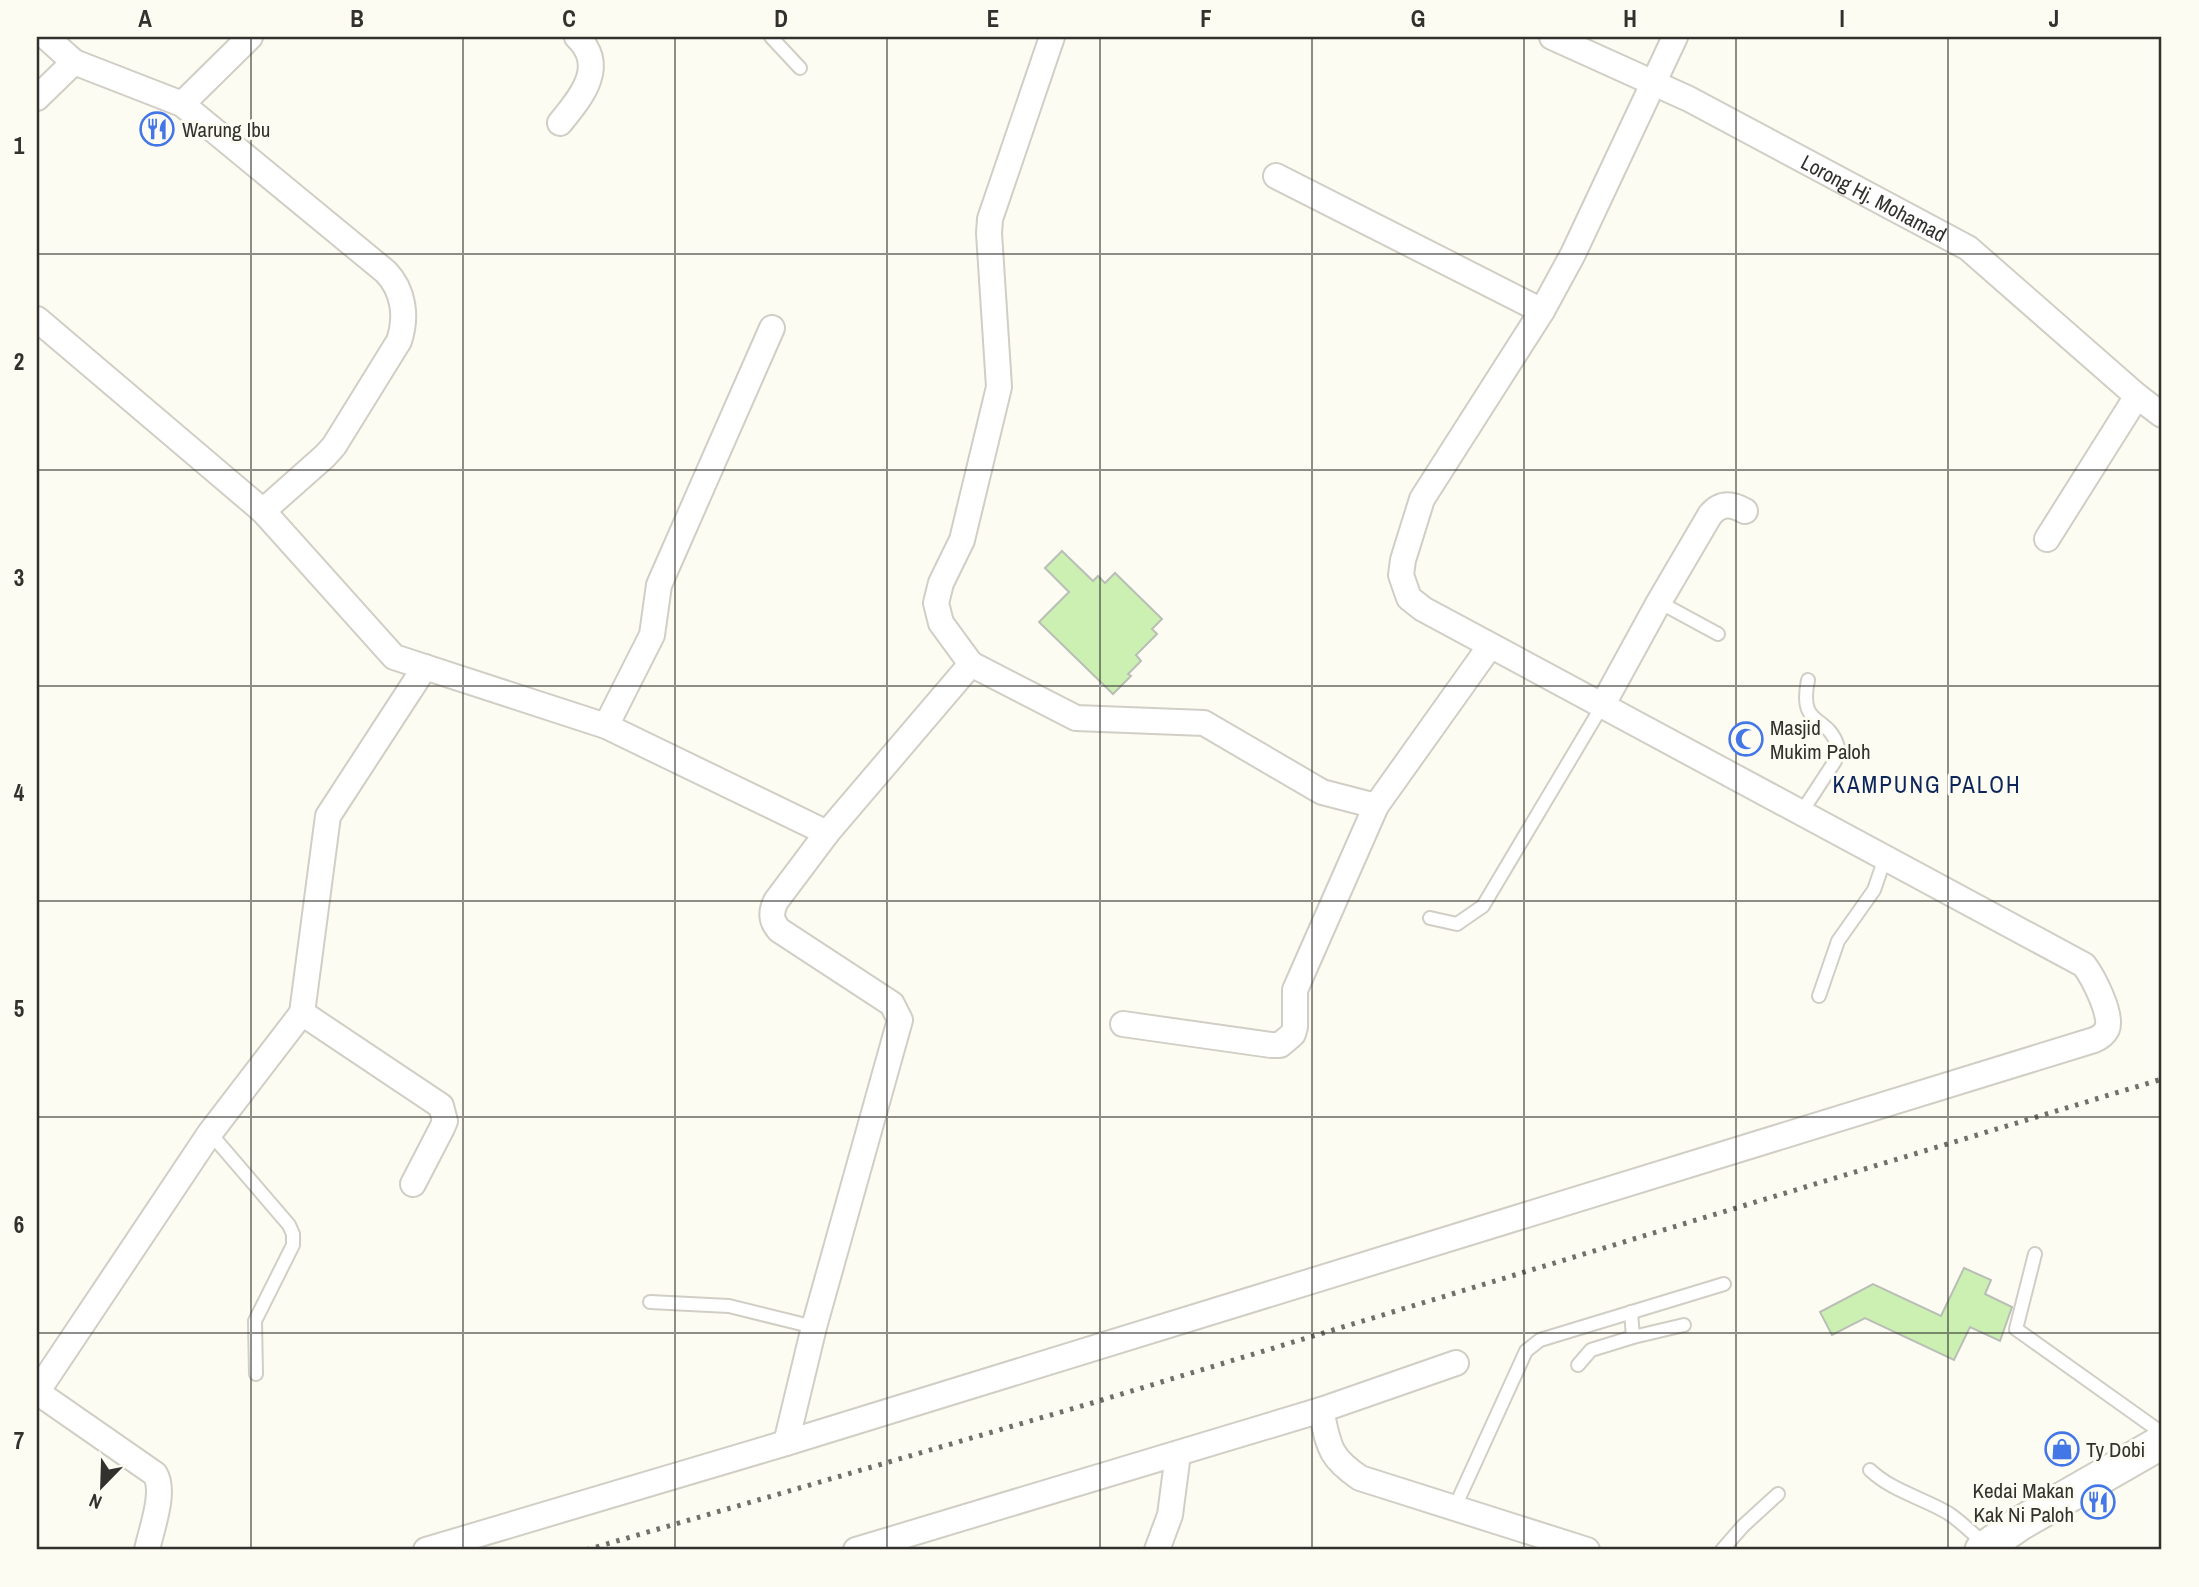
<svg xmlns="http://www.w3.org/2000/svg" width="2199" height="1587" font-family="'Archivo Narrow',sans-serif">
  <rect width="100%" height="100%" fill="#fdfcf2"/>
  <g fill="#ccf0b1" stroke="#b9beb6" stroke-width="2">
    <path d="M1062,551L1093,581L1098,576L1105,583L1115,573L1162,619L1152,629L1157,634L1136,655L1141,661L1128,674L1131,676L1113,694L1039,622L1069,592L1045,568Z"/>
    <path d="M1964,1268L1991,1280L1985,1294L2012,1307L2000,1341L1970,1327L1954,1360L1865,1318L1832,1335L1820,1312L1873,1284L1941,1316Z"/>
  </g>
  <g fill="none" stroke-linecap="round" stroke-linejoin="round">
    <defs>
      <g id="lane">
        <path d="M771,37L800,68"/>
        <path d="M1659,602L1718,634"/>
        <path d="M1801,813L1835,761L1838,747C1828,713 1798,729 1808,680"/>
        <path d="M1430,918L1457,924L1483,906L1602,706"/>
        <path d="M1819,996L1838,941L1874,890L1885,858"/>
        <path d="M210,1133L289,1225L293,1234V1245L255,1321L256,1374"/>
        <path d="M2035,1254L2016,1329L2162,1433"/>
        <path d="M650,1302L729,1306L814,1327"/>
        <path d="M1633,1337L1684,1325"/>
        <path d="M1578,1365L1591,1350L1633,1337L1631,1312"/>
        <path d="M1870,1470C1892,1491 1923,1498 1948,1513C1962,1522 1975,1536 1987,1546"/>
        <path d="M1454,1509L1526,1351L1540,1340L1724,1284"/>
        <path d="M1722,1550L1743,1526L1778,1494"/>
      </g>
      <g id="street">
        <path d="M46,37L74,62"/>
        <path id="s1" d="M1552,37L1689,99L1968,248L2137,396L2162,415"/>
        <path d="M37,98L74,62L182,104L250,37"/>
        <path d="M182,104L386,272C404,291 407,317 399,341L334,446L325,456L263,511"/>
        <path d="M560,123C580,98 608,67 577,37"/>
        <path d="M1276,176L1542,311"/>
        <path d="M37,319L263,511L394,657L606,726L827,833L776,901C770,913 771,921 779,930L892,1004L900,1020L814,1327L786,1443"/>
        <path d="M2047,539L2137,396"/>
        <path d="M971,664L941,623L936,603L941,583L962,540L999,387L989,233L990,219L1052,37"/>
        <path d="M1602,706L1659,602L1710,515C1720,503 1731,503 1745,511"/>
        <path d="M606,726L652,635L659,585L772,328"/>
        <path d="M827,833L971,664L1076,718L1204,723L1322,792L1376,806"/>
        <path d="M1123,1024L1271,1045H1280L1293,1034L1295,1027V990L1376,806L1490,646"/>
        <path d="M413,1184L442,1128L445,1121L441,1106L302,1013L328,816L425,667"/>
        <path d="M37,1392L210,1133L302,1013"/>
        <path d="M37,1392L155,1474C166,1492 151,1530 147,1550"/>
        <path d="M1321,1410L1456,1363"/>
        <path d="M426,1550L786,1443L2094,1040C2099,1038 2104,1035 2107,1029C2113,1015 2093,977 2084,965L1423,609L1409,598L1401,575L1403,560L1422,499L1542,311L1573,254L1675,37"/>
        <path d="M856,1550L1321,1410C1329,1446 1328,1456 1360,1478L1587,1550"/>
        <path d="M1157,1550L1170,1515L1178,1454"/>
      </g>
      <path id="secondary" d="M1982,1550L2019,1524L2162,1442"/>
    </defs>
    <use href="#lane" stroke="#d0cec5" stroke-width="16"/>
    <use href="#street" stroke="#d0cec5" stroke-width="28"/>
    <use href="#secondary" stroke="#d0cec5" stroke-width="37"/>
    <use href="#lane" stroke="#fff" stroke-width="12"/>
    <use href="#street" stroke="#fff" stroke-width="24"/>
    <use href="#secondary" stroke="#fff" stroke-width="33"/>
    <path stroke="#706f6a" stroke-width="5" stroke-dasharray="3.5 7" stroke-linecap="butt" d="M586,1550L1092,1403L2162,1079"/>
  </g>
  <path fill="none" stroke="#32312e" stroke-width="2" stroke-opacity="0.55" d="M251,37V1550M463,37V1550M675,37V1550M887,37V1550M1100,37V1550M1312,37V1550M1524,37V1550M1736,37V1550M1948,37V1550M37,254H2162M37,470H2162M37,686H2162M37,901H2162M37,1117H2162M37,1333H2162"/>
  <defs>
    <symbol id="restaurant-ring" viewBox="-11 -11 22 22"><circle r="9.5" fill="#fdfcf2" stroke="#4377e8" stroke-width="1.5"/><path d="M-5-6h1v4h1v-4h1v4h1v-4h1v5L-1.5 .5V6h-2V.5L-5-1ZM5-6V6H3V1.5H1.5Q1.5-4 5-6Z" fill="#4377e8"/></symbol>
    <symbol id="mosque-ring" viewBox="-11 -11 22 22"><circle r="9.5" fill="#fdfcf2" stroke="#4377e8" stroke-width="1.5"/><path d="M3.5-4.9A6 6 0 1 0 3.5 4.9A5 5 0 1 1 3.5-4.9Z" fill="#4377e8"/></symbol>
    <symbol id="shop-ring" viewBox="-11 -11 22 22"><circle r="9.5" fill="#fdfcf2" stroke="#4377e8" stroke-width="1.5"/><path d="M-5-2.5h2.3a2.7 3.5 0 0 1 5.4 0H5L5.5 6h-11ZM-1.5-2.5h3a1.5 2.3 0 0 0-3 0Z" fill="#4377e8"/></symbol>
  </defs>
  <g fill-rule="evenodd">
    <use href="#restaurant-ring" x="138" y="110" width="38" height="38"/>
    <use href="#mosque-ring" x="1727" y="720" width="38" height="38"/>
    <use href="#shop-ring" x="2043" y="1430" width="38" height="38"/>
    <use href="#restaurant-ring" x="2079" y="1483" width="38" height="38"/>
  </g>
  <g text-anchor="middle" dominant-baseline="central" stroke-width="6" stroke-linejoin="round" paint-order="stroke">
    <g font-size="21" fill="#32312e" stroke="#fdfcf2" text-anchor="start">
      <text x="182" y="129">Warung Ibu</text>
      <text x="1770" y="727">Masjid<tspan x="1770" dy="24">Mukim Paloh</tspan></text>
      <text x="2086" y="1449">Ty Dobi</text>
      <text x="2074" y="1490" text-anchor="end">Kedai Makan<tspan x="2074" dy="24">Kak Ni Paloh</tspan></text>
    </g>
    <g font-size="21" fill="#32312e" stroke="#fdfcf2">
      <text stroke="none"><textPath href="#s1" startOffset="360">Lorong Hj. Mohamad</textPath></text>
    </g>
    <g font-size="23" letter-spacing="2" fill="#0d255a" stroke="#fdfcf2">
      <text x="1927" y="784">KAMPUNG PALOH</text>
    </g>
  </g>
  <rect width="2199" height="1587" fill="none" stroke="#fdfcf2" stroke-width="77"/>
  <g transform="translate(102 1486) rotate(203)" stroke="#fdfcf2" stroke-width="5" paint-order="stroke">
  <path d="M0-5L12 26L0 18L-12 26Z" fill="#32312e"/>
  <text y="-10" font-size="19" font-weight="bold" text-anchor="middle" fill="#32312e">N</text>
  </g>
  <rect x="38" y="38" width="2122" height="1510" fill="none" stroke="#32312e" stroke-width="2.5"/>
  <g font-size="23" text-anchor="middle" font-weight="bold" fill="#32312e">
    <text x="145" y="27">A</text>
    <text x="357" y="27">B</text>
    <text x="569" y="27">C</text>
    <text x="781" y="27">D</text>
    <text x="993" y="27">E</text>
    <text x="1206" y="27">F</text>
    <text x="1418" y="27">G</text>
    <text x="1630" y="27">H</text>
    <text x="1842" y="27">I</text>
    <text x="2054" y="27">J</text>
    <text x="19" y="154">1</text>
    <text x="19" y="370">2</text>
    <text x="19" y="586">3</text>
    <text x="19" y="801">4</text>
    <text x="19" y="1017">5</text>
    <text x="19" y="1233">6</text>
    <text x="19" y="1449">7</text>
  </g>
</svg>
